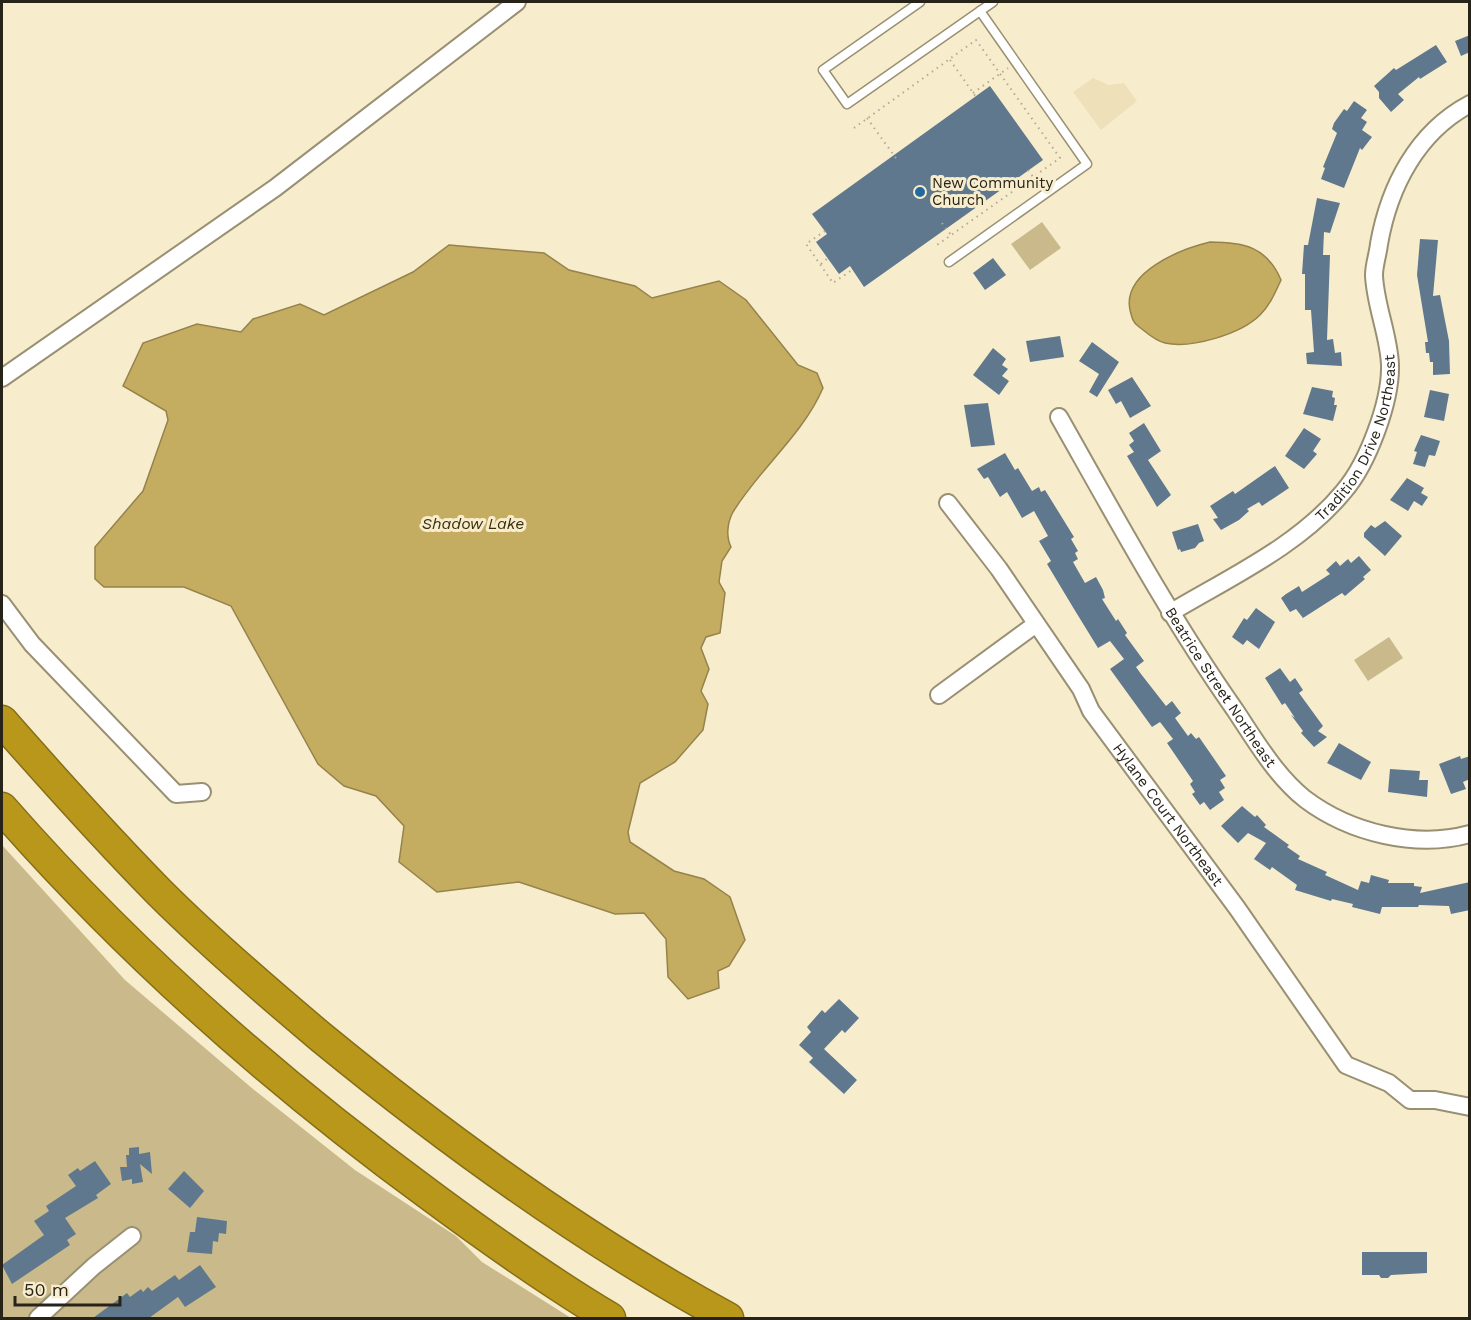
<svg xmlns="http://www.w3.org/2000/svg" width="1471" height="1320" font-family="'Work Sans',sans-serif">
  <rect width="100%" height="100%" fill="#f7edcd"/>
  <path fill="#eee1ba" d="M1093,78L1109,85L1124,83L1137,101L1101,130L1073,92Z"/>
  <g fill="#caba8b">
    <path d="M1042,222L1061,248L1030,270L1011,244Z"/>
    <path d="M1389,637L1403,658L1368,681L1354,660Z"/>
    <path d="M2,845L125,980L253,1089L355,1170L456,1236L482,1262L571,1318H2Z"/>
  </g>
  <g fill="#c4ac61" stroke="#95834b" stroke-width="1.5">
    <path d="M1210,242C1244,242 1267,247 1281,280C1275,293 1270,305 1260,315C1241,334 1191,349 1165,343C1155,341 1146,332 1138,326C1132,321 1132,317 1130,310C1122,272 1181,249 1210,242Z"/>
    <path d="M449,245L544,253L569,270L635,286L652,298L719,281L746,300L798,365L817,373L823,388C802,436 760,468 733,512C727,523 726,537 731,547L722,561L719,582L725,593L720,633L706,637L701,648L709,669L701,691L708,704L703,730L675,762L640,783L628,832L630,842L674,871L704,879L730,897L745,940L729,966L718,971L719,988L688,999L668,977L666,939L644,913L615,914L519,882L437,892L399,862L404,826L376,796L344,786L318,764L231,606L184,587H104L95,579V547L143,491L168,420L166,411L123,386L143,343L197,324L241,332L253,319L300,304L324,315L413,272Z"/>
  </g>
  <g fill="#60788d">
    <path d="M1470,35V52L1461,56L1455,41Z"/>
    <path d="M1436,45L1447,62L1420,79L1419,77L1398,94L1404,100L1391,112L1379,98V92L1374,86L1394,68L1396,70Z"/>
    <path d="M990,86L1043,160L864,287L850,266L839,274L816,242L827,234L812,214Z"/>
    <path d="M1354,101L1367,110L1361,118L1367,122L1362,130L1372,137L1362,150L1360,148L1344,188L1321,179L1325,168L1323,167L1337,133L1332,129L1334,123L1344,109L1347,111Z"/>
    <path d="M1317,198L1340,203L1330,233L1324,232L1323,255H1330L1327,340L1333,339L1335,353L1341,352L1342,366L1307,364L1306,353L1314,352L1311,310H1305V274H1302L1304,245H1308Z"/>
    <path d="M1420,239L1438,240L1433,296L1440,295L1449,341L1450,374L1433,375V362H1430L1429,353H1426L1425,342H1428L1417,275Z"/>
    <path d="M993,258L1006,275L985,290L973,273Z"/>
    <path d="M1060,336L1064,357L1030,362L1026,341Z"/>
    <path d="M1092,342L1119,362L1097,397L1089,392L1099,374L1079,361Z"/>
    <path d="M993,348L1006,359L1002,365L1008,369L1002,376L1009,381L999,395L973,375Z"/>
    <path d="M1132,377L1151,406L1130,418L1121,401L1116,404L1108,390Z"/>
    <path d="M1312,387L1333,391L1332,397L1335,398L1334,405H1337L1333,421L1303,414Z"/>
    <path d="M1430,390L1449,394L1444,421L1424,417Z"/>
    <path d="M988,403L995,445L971,447L964,405Z"/>
    <path d="M1144,423L1161,451L1148,460L1171,495L1157,507L1127,456L1134,452L1129,445L1134,441L1129,433Z"/>
    <path d="M1304,428L1321,439L1313,451L1317,454L1304,469L1285,456Z"/>
    <path d="M1421,435L1440,441L1435,456L1429,455L1425,467L1413,464L1417,452L1414,451Z"/>
    <path d="M1005,453L1015,470L1018,468L1032,491L1039,487L1041,492L1045,490L1074,537L1071,539L1078,551L1075,553L1078,559L1073,562L1085,583L1096,577L1103,590L1105,598L1102,599L1116,621L1118,619L1127,633L1125,635L1144,661L1136,667L1141,674L1166,706L1172,701L1181,713L1175,718L1188,736L1191,733L1196,739L1199,737L1226,776L1220,780L1225,788L1219,792L1224,800L1210,810L1204,802L1200,805L1192,794L1195,792L1190,784L1193,781L1167,743L1173,739L1160,722L1152,727L1110,669L1124,659L1110,641L1098,648L1074,609L1047,564L1051,561L1039,541L1048,536L1034,511L1022,518L1007,492L1000,497L988,477L984,479L977,469Z"/>
    <path d="M1275,466L1289,488L1262,506L1259,502L1247,509L1249,511L1239,520L1221,530L1213,519L1218,518L1210,506L1233,491L1235,494Z"/>
    <path d="M1407,478L1424,488L1421,493L1428,497L1422,506L1414,501L1408,511L1390,500Z"/>
    <path d="M1385,521L1402,536L1385,556L1364,537V533L1371,525L1375,528Z"/>
    <path d="M1198,524L1204,541L1199,543L1195,548L1181,552L1180,549L1178,550L1172,532Z"/>
    <path d="M1359,556L1371,570L1363,577L1365,579L1345,596L1342,593L1303,618L1296,609L1290,612L1281,598L1286,594L1299,586L1302,592L1330,574L1326,570L1336,561L1340,566L1348,559L1351,563Z"/>
    <path d="M1256,608L1275,622L1259,649L1247,640L1243,645L1232,637L1244,618L1247,620Z"/>
    <path d="M1280,668L1290,682L1295,678L1303,690L1299,693L1323,726L1318,731L1327,737L1314,747L1301,733L1303,731L1291,715L1295,718L1285,703L1282,705L1265,678Z"/>
    <path d="M1339,743L1371,762L1361,780L1327,763Z"/>
    <path d="M1460,756L1461,759L1470,756V779L1463,782L1466,789L1451,794L1439,764Z"/>
    <path d="M1390,769L1420,771L1419,780H1428L1427,797L1388,792Z"/>
    <path d="M1242,806L1255,817L1257,815L1266,825L1264,827L1289,845L1287,847L1300,856L1298,859L1327,872L1325,875L1358,890L1361,881L1369,883L1371,875L1389,880L1388,883H1414V886L1422,887L1420,893L1470,882V910L1451,914L1449,906L1419,905L1418,907H1382L1380,914L1352,907L1353,904L1332,899L1331,901L1295,890L1297,885L1272,867L1270,870L1254,859L1266,843L1248,833L1238,843L1221,826Z"/>
    <path d="M839,999L859,1018L845,1033L842,1030L824,1049L857,1080L844,1094L809,1062L813,1058L799,1045L811,1032L807,1027L822,1010L825,1013Z"/>
    <path d="M139,1147V1154L150,1152L152,1174L140,1164L143,1182L132,1184V1179L122,1181L120,1167H127L126,1155H129V1148Z"/>
    <path d="M95,1161L111,1184L96,1195L98,1198L65,1218L76,1234L67,1240L70,1245L12,1284L2,1265L44,1235L34,1221L49,1211L46,1206L76,1186L68,1175L78,1168L80,1171Z"/>
    <path d="M184,1171L204,1191L190,1208L168,1189Z"/>
    <path d="M197,1217L227,1221L226,1234L219,1233L218,1242L213,1241L212,1254L187,1252L190,1232H195Z"/>
    <path d="M1362,1252H1427V1273L1391,1275L1388,1278H1381L1379,1275H1362Z"/>
    <path d="M200,1265L216,1287L185,1307L178,1297L149,1318H93L127,1293L130,1297L141,1289L143,1292L148,1287L152,1291L175,1275L179,1280Z"/>
  </g>
  <g fill="none" stroke-linecap="round" stroke-linejoin="round">
    <defs>
      <g id="lane">
        <path d="M920,2L823,70L847,104L993,2"/>
        <path d="M949,262L1087,164L980,11"/>
      </g>
      <g id="street">
        <path d="M2,378L275,188L517,2"/>
        <path id="s1" d="M1059,417C1115,516 1169,616 1235,710C1255,740 1276,776 1305,799C1350,833 1416,849 1470,834"/>
        <path id="s2" d="M948,503L999,569L1081,689L1091,711L1237,908L1346,1065L1389,1083L1410,1100H1435L1470,1107"/>
        <path d="M2,604L32,644L176,794L202,792"/>
        <path id="s3" d="M1170,613C1230,577 1299,546 1344,491C1368,463 1391,401 1390,365C1389,335 1375,305 1374,275C1374,265 1378,254 1379,244C1389,187 1417,132 1470,104"/>
        <path d="M939,695L1036,624"/>
        <path d="M38,1318L94,1266L132,1236"/>
      </g>
      <g id="highway">
        <path d="M2,721C53,779 105,837 159,892C211,944 266,991 322,1038C449,1142 584,1240 728,1318"/>
        <path d="M2,808C129,953 275,1082 431,1196C489,1239 548,1281 610,1318"/>
      </g>
    </defs>
    <use href="#lane" stroke="#999073" stroke-width="11"/>
    <use href="#street" stroke="#999073" stroke-width="20"/>
    <use href="#highway" stroke="#866e19" stroke-width="33"/>
    <g stroke="#b3ab92" stroke-width="2" stroke-dasharray="1.5 4.5" stroke-linecap="butt">
      <path d="M950,60L976,97"/>
      <path d="M973,93L1008,68"/>
      <path d="M867,118L898,161"/>
      <path d="M854,128L976,40L1060,158L937,245"/>
      <path d="M1028,170L1039,185"/>
      <path d="M942,223L951,235"/>
      <path d="M825,231L806,244L833,283L852,270"/>
      <path d="M821,264L828,258"/>
    </g>
    <use href="#lane" stroke="#fff" stroke-width="8"/>
    <use href="#street" stroke="#fff" stroke-width="16"/>
    <use href="#highway" stroke="#b9971a" stroke-width="30"/>
  </g>
  <circle fill="#226a9e" stroke="#f7edcd" stroke-width="2" cx="920" cy="192" r="6"/>
  <g text-anchor="middle" dominant-baseline="central" stroke-width="6" stroke-linejoin="round" paint-order="stroke">
    <g font-size="15" fill="#272318" stroke="#f7edcd" text-anchor="start">
      <text x="932" y="183">New Community<tspan x="932" dy="17">Church</tspan></text>
    </g>
    <g font-size="15" fill="#272318" stroke="#f7edcd">
      <text stroke="none"><textPath href="#s3" startOffset="268">Tradition Drive Northeast</textPath></text>
      <text stroke="none"><textPath href="#s1" startOffset="315">Beatrice Street Northeast</textPath></text>
      <text stroke="none"><textPath href="#s2" startOffset="382">Hylane Court Northeast</textPath></text>
    </g>
    <g font-size="16" font-style="italic" fill="#382d0b" stroke="#f7edcd">
      <text x="473" y="523">Shadow Lake</text>
    </g>
  </g>
  <rect width="1471" height="1320" fill="none" stroke="#272318" stroke-width="6"/>
  <path d="M15 1296v9h105v-9" fill="none" stroke="#272318" stroke-width="3"/>
  <text x="24" y="1296" font-size="18" fill="#272318" stroke="#f7edcd" stroke-width="4.5" paint-order="stroke">50 m</text>
</svg>
